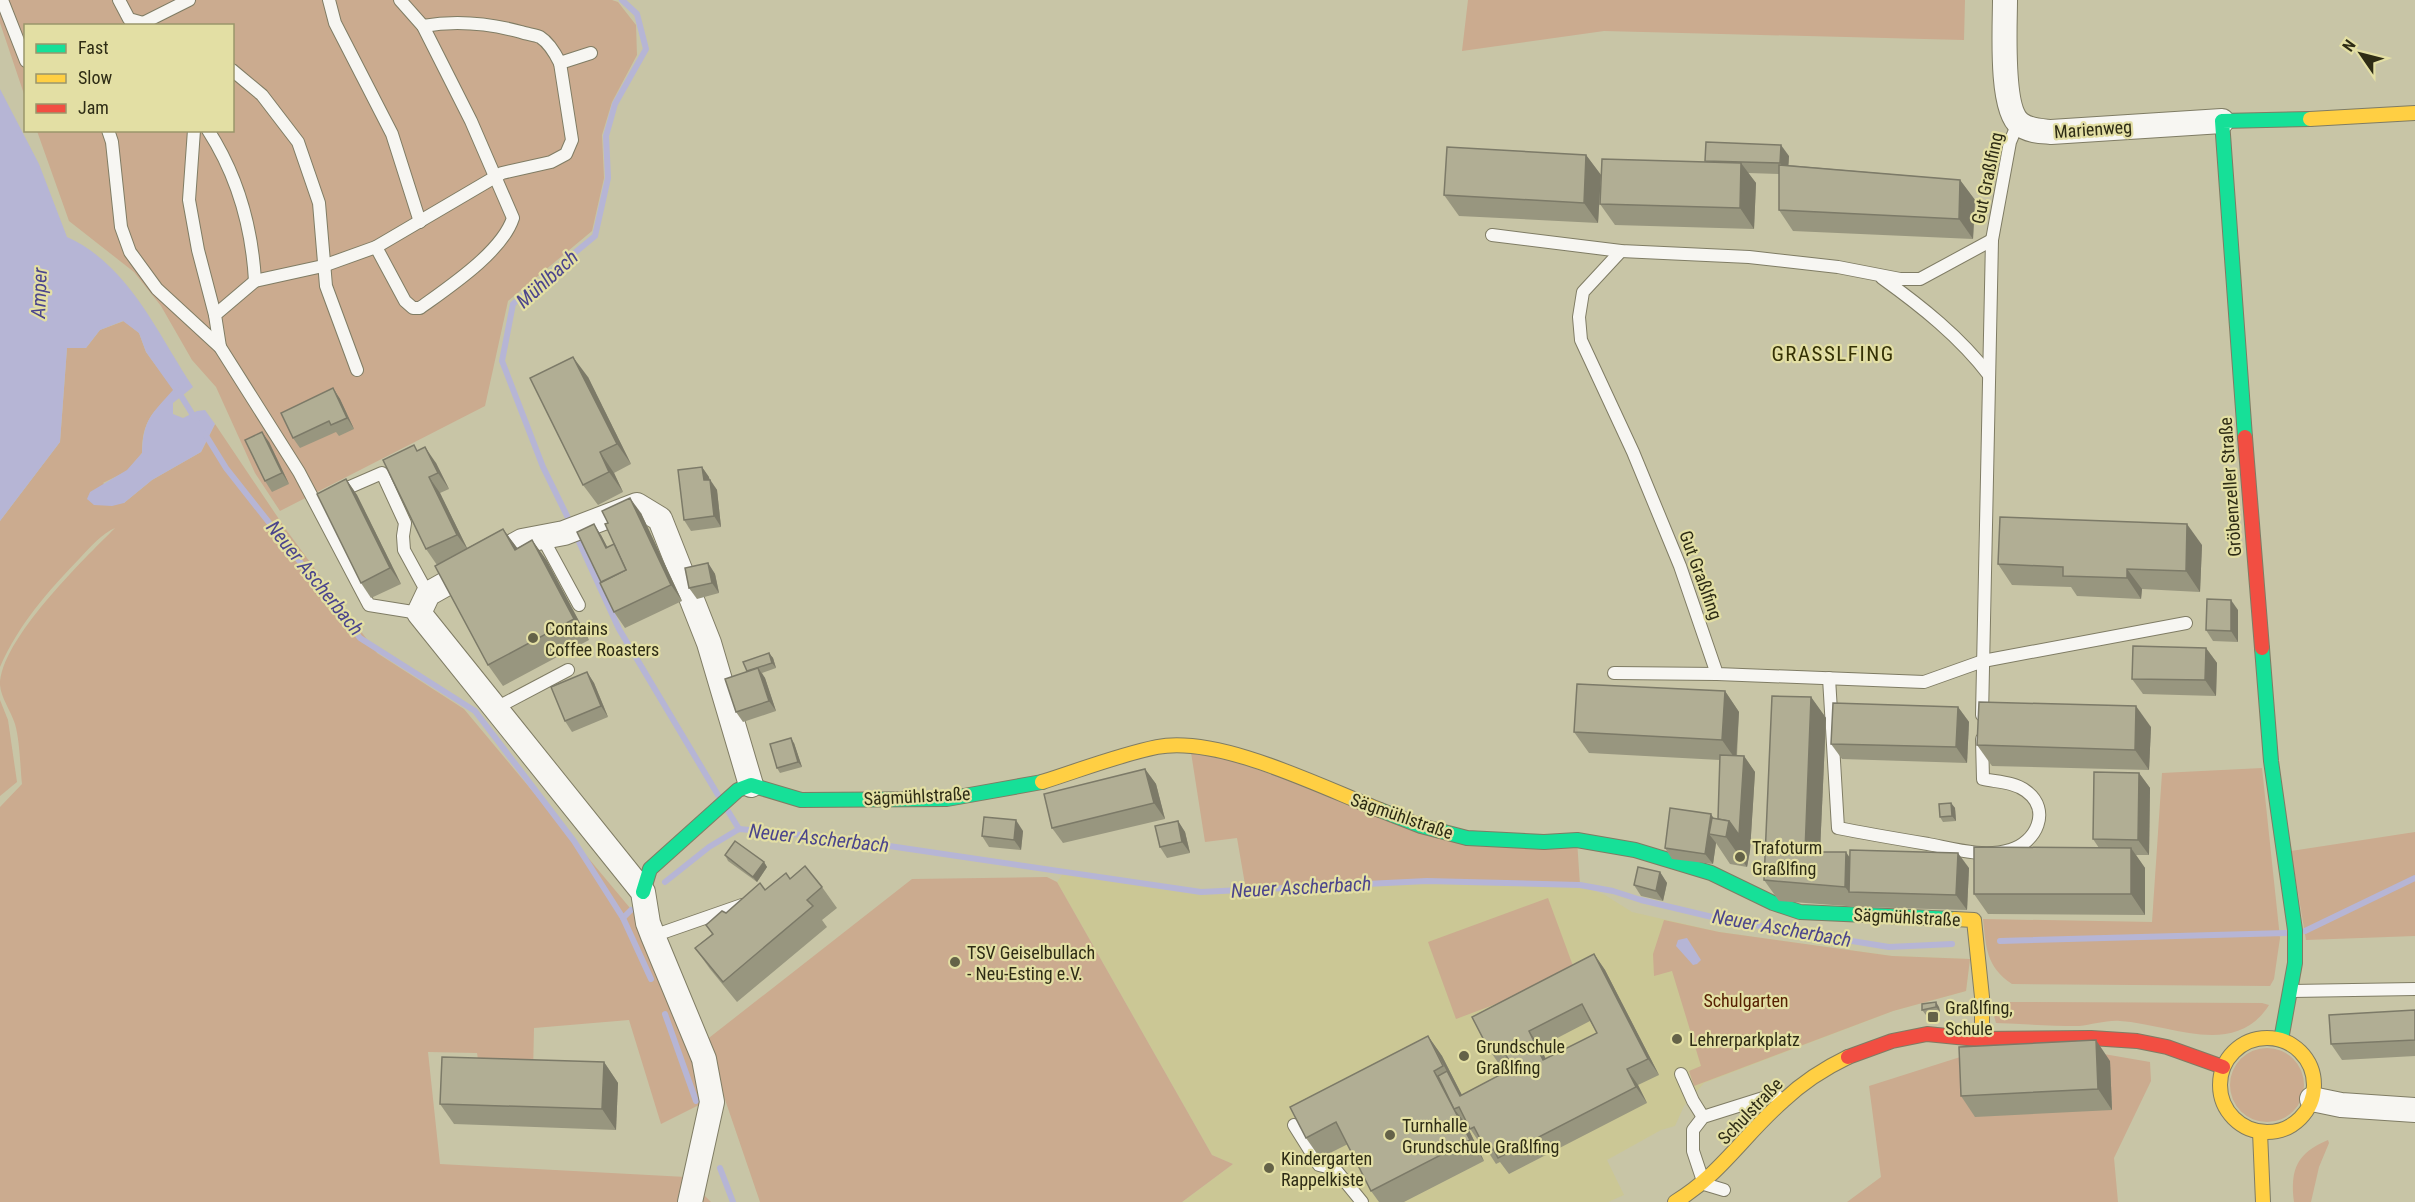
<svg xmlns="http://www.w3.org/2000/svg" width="2415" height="1202" font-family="'Roboto Condensed',sans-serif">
  <rect width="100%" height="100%" fill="#c8c5a6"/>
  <path fill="#cbc795" d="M1064,872L1201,892L1427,881L1580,885L1605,895L1632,912L1719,932L1892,956L1970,959L1966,991L1893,1011L1704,1083L1684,1106L1675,1126L1661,1130L1607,1160L1624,1195L1608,1202H1182L1233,1164L1212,1155L1057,882Z"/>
  <g fill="#cbab8f">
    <path d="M0,0H612L618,2L636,25L637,55L612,102L602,135L604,178L592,231L508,301L485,406L280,511L255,473L216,387L192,360L161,306L134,272L69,221L37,131L232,130V26H26L25,97L0,23Z"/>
    <path d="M1468,0H1965L1964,40L1604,31L1462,51Z"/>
    <path d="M124,321L139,333L146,352L174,390C153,413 142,420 142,453L127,471L103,483L124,503L152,480L201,452L215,424L287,531L377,653L464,709L640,920L707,1101L661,1124L629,1020L534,1028L533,1073L479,1066L477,1053L428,1052L440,1164L686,1177L711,1202H0V807L22,784C20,765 20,742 15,724C11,711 1,698 0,685C0,640 84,559 115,528C103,533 90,547 80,558C48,591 19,624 0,667V521L60,442L67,348H86L100,330Z"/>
    <path d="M0,700L8,720L17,782L0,796Z"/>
    <path d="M1190,746L1421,826L1577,840L1580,885L1427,881L1246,890L1237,838L1205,842Z"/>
    <path d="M2262,768L2280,938L2274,979L2270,986L2012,984C1986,967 1986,947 1983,919L2152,922L2162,773Z"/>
    <path d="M2415,832V936L2306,940L2291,851Z"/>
    <path d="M1047,877L1057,882L1212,1155L1233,1164L1182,1202H760L705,1041L912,879Z"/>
    <path d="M1548,898L1576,974L1456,1019L1428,942Z"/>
    <path d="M1664,920L1719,932L1892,956L1970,959L1966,991L1893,1011L1694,1086L1689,1071L1701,1066L1672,971L1654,976L1653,954Z"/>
    <path d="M2002,1002L2262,1003L2269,1005C2235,1059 2170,1024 2120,1021C2106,1020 2092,1025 2079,1026C2051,1026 2023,1024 1996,1023L1992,1009Z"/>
    <circle cx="2267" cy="1085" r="37"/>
    <path d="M1976,1052L2098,1053L2150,1062L2151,1081L2114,1158L2118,1202H1847L1881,1177L1869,1086Z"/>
    <path d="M2328,1140L2329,1143L2319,1167L2311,1202H2294C2290,1169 2297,1153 2328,1140Z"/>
  </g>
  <g fill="#b6b5d5">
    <path d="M0,89L39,164L67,237C129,265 157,333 193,387L173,403V414L183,418L197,411L205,410L215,424L201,452L152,480L124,503L112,506L94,505L87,499L90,492L127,470L142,453C143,419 152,414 173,390L146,352L139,333L123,321L100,330L86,348H67L60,442L0,521Z"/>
    <path d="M1687,938L1701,960L1697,964L1693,965L1676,946L1678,940Z"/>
  </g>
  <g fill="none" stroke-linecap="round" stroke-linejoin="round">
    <g stroke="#b6b5d5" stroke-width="6">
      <path d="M178,391L196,420"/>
      <path d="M205,434L226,468L360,638L475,711L574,841L623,918L631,910"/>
      <path d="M571,524L543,467L502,361L513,304L595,236L608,178L606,136L615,104L646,49L637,14L622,0"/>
      <path d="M575,533L619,629L718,795"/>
      <path d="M728,811L739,829"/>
      <path d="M665,882L709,847L739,829L835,838L1201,892L1427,881L1580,885L1613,891L1641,900L1729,921L1889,947L1952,944"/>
      <path d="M623,918L651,979"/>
      <path d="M2305,931L2415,878"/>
      <path d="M2000,941L2286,933"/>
      <path d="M665,1014L696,1101"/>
      <path d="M720,1168L733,1202"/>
    </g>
    <defs>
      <g id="lane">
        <path d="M2,0L26,61"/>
        <path d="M119,0L129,19L143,23L145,26"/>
        <path d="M329,0L335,23L392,134L420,222"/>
        <path d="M143,23L189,0"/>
        <path d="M423,26C457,20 488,23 521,32C527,34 535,35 540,37C548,42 556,55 560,63"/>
        <path d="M232,70L262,95L298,142L319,203L326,286L357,370"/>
        <path d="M108,130L112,142L121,227L130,252L157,289L220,347L299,472L369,605L419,613"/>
        <path d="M194,130L189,200L198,250L215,315"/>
        <path d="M208,130C237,175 252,228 255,281"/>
        <path d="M1492,235L1621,251L1749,257L1838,267L1900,279H1920L1992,240"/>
        <path d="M376,247L405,301L413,308H420C449,287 502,252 513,218L471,121L423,26L400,0"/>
        <path d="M1621,251L1583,292L1579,317L1581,340L1633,452L1680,566L1717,674L1924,682L1983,661L2186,623"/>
        <path d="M1882,278C1921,306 1960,337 1989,375"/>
        <path d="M220,347L215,315L255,281L323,266L376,247L502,173L551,162L566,154L572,140L560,63L591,53"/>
        <path d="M336,493L382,473L405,523L403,536L404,550L428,594"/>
        <path d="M542,537L579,605"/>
        <path d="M1614,673L1717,674"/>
        <path d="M1829,678L1838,828C1868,834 1898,839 1928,844C1954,849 1984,858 2010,850C2036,843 2052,810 2026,791C2014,782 1997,782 1983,779L1982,739"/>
        <path d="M496,708L568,670"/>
        <path d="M1982,715L1992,240L2010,142L2018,123"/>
        <path d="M653,936L742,905"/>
        <path d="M2292,991L2415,989"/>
        <path d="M1681,1074L1693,1101L1703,1117"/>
        <path d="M1294,1125L1319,1165L1335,1169L1362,1202"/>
        <path d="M1724,1190L1704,1184L1693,1151V1130L1703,1117L1776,1094"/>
      </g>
      <g id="street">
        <path d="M2005,0C2005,25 2000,109 2020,124C2029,131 2040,131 2051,132L2222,121"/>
        <path d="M2312,1099L2341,1105L2415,1110"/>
        <path d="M690,1202L712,1102L704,1059L653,936L648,923L643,892L419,613L428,594L522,541L564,533L637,505L660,519L709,643L751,785"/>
      </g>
      <g id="fast">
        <path d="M2245,437L2222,121L2310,119"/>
        <path d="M2262,648L2271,761L2295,930V963L2281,1040"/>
        <path d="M1380,810L1421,826L1467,838L1544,842L1577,840L1635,850L1711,873L1773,903L1800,912L1954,919"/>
        <path d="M643,892L650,869L738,790L751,785L801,800L947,799L1042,782"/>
      </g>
      <g id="slow">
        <path d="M2310,119L2415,113"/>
        <path d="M1042,782C1080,770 1118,755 1157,747C1219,735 1321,787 1380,810"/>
        <path d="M1954,919L1974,920L1982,997V1039"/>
        <circle cx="2267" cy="1085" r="47"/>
        <path d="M2260,1132L2263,1202"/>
        <path d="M1675,1202C1720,1175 1744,1135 1783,1101C1802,1083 1825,1068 1848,1057"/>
      </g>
      <g id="jam">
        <path d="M2245,437L2262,648"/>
        <path d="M1848,1057L1892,1041L1927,1034L1977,1039L2091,1038L2137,1041L2167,1047L2223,1067"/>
      </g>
    </defs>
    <use href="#lane" stroke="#7f7c64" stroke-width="14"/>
    <use href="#street" stroke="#7f7c64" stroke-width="26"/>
    <use href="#fast" stroke="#7f7c64" stroke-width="16"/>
    <use href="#slow" stroke="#7f7c64" stroke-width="16"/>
    <use href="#jam" stroke="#7f7c64" stroke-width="16"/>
    <use href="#lane" stroke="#f7f6f2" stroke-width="12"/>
    <use href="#street" stroke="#f7f6f2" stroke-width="24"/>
    <use href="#fast" stroke="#16e098" stroke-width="14"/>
    <use href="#slow" stroke="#ffcf43" stroke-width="14"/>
    <use href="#jam" stroke="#f24e42" stroke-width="14"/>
  </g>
  <g fill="#98967f" fill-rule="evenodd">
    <path d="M1586,155L1601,175L1598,223L1459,216L1444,195Z"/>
    <path d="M1789,156L1788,165L1960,180L1975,200L1973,239L1793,231L1779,210V174L1748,173L1756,183L1754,229L1615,225L1600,204L1706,162L1705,161Z"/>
    <path d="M588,377L631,464L614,473L623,492L598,505L583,485Z"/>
    <path d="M333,388L340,399L354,429L339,436L336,432L300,448L293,438Z"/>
    <path d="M269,442L289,484L272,492L265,481Z"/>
    <path d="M418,451L436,463L449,489L440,493L467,548L503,529L517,548L532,540L547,561L589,640L503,686L488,665L437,565L426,549Z"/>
    <path d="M702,467L717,490L721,527L691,531L684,520Z"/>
    <path d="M346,479L357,495L401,584L371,598L361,583Z"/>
    <path d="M641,513L682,601L625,628L614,612L601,582V535L607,547L614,544Z"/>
    <path d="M2202,545L2200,592L2142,589L2141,599L2077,596L2071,587L2012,585L1998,564Z"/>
    <path d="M708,563L715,574L719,593L697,599L689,588Z"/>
    <path d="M2238,610V642L2213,641L2206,630Z"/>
    <path d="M2206,648L2217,663L2216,696L2143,694L2132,679Z"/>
    <path d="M769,653L773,658L776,668L762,673L765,678L776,711L743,722L736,712L747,671Z"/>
    <path d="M587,672L594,683L608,717L572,732L565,721Z"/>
    <path d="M1725,691L1739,712L1737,756H1744L1755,772L1750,851L1747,867L1730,864L1716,843L1713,864L1672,859L1665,848L1714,818L1718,819L1720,760L1589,753L1574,732Z"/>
    <path d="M1811,697L1826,718L1820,852L1850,857L1969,868L1967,910L1860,907L1779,901L1764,880Z"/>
    <path d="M1958,707L1969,722L1967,763L1842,759L1831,744Z"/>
    <path d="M2151,727L2149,770L1992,766L1977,745Z"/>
    <path d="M794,743L802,767L780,773L777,768Z"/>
    <path d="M1145,769L1156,784L1165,819L1063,843L1052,828Z"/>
    <path d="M2139,773L2150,788L2149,855H2136L2145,868V915L1988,914L1974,894L2099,848L2093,839Z"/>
    <path d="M1951,803L1955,808L1956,821L1943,822L1940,817Z"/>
    <path d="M1178,821L1185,832L1190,853L1167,858L1160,847Z"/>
    <path d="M1023,831L1021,850L989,847L982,836Z"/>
    <path d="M725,855L764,862L767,867L757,882L728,861Z"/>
    <path d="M1660,872L1667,883L1663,901L1641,896L1634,885Z"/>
    <path d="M790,879L822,887L837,908L822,920L827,927L737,1002L710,969L695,948L712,934L706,925L765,890Z"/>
    <path d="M1594,954L1605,970L1659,1075L1638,1085L1647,1103L1509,1174L1500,1162L1496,1164L1483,1144L1481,1145L1467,1124H1466L1484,1161L1404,1202H1379L1371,1191L1348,1144L1320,1158L1306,1138L1428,1036L1442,1056L1462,1095L1513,1068L1508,1059L1499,1064L1488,1048ZM1590,1021L1597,1033L1546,1059L1540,1047Z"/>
    <path d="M1922,1004L1939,1007L1940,1012L1926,1015L1922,1010Z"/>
    <path d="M2415,1010V1056L2342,1060L2331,1044Z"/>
    <path d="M2110,1061L2112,1110L1975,1117L1961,1096Z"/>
    <path d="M604,1062L618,1083L616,1130L454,1124L440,1104Z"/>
  </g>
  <g fill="#7c7a68">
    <path d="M1781,145L1789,156L1788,174L1780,163Z"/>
    <path d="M1586,155L1601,175L1598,223L1584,203Z"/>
    <path d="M1741,163L1756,183L1754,229L1740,208Z"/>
    <path d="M1960,180L1975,200L1973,239L1959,219Z"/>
    <path d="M573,357L588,377L631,464L617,444Z"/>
    <path d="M333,388L340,399L354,429L347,418Z"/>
    <path d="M262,432L269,442L289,484L282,473Z"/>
    <path d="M425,447L436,463L449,489L438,473Z"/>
    <path d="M600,452L614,473L623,492L609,472Z"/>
    <path d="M702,467L709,477L711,491L704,480Z"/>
    <path d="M429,477L440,493L468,550L457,535Z"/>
    <path d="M346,479L357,495L401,584L390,568Z"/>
    <path d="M710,480L717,490L721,527L714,516Z"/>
    <path d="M630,498L641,513L682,601L671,585Z"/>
    <path d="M594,524L601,535L613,558L606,548Z"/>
    <path d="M2187,524L2202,545L2200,592L2186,571Z"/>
    <path d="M503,529L518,549L515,550Z"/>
    <path d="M532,540L547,561L589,640L574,619Z"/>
    <path d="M708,563L715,574L719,593L712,583Z"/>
    <path d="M2127,569L2142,589L2141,599L2127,578Z"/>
    <path d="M2231,600L2238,610V642L2231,631Z"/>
    <path d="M2206,648L2217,663L2216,696L2205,680Z"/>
    <path d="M769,653L773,658L776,668L772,663Z"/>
    <path d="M758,668L765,678L776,711L769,701Z"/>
    <path d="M587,672L594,683L608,717L601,706Z"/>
    <path d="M1725,691L1739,712L1736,760L1722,740Z"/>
    <path d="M1811,697L1826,718L1819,873L1805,852Z"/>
    <path d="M2136,706L2151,727L2149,770L2135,750Z"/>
    <path d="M1958,707L1969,722L1967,763L1956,747Z"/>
    <path d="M791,738L794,743L802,767L798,762Z"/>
    <path d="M1744,756L1755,772L1750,851L1747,867L1726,837Z"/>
    <path d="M1145,769L1156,784L1165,819L1154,803Z"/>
    <path d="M2139,773L2150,788L2149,855L2138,840Z"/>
    <path d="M1951,803L1955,808L1956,821L1952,816Z"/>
    <path d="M1711,814L1718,825L1709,834L1716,843L1713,864L1705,854Z"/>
    <path d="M1016,820L1023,831L1021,850L1014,840Z"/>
    <path d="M1178,821L1185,832L1190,853L1182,842Z"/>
    <path d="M2131,848L2145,868V915L2131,894Z"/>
    <path d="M1846,852L1860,873L1849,892L1845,887Z"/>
    <path d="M1958,853L1969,868L1967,910L1956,895Z"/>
    <path d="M764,862L767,867L757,882L753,877Z"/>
    <path d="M1660,872L1667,883L1663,901L1656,891Z"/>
    <path d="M1594,954L1605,970L1659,1075L1648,1059Z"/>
    <path d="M1936,1002L1939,1007L1940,1012L1936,1007Z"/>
    <path d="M1529,1031L1540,1047L1554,1076L1543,1060Z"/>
    <path d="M1428,1036L1442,1056L1470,1111L1460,1096Z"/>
    <path d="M2096,1040L2110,1061L2112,1110L2098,1089Z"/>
    <path d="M604,1062L618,1083L616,1130L602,1109Z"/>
    <path d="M1627,1069L1638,1085L1647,1103L1636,1087Z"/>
    <path d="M1434,1071L1449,1092L1454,1109L1466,1124L1484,1161L1470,1140Z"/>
  </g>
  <g fill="#b1ae94" stroke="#7c7a68" stroke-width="1.5" fill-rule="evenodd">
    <path d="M1706,142L1781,145L1780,163L1705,161Z"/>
    <path d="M1447,147L1586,155L1584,203L1444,195Z"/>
    <path d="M1602,159L1741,163L1740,208L1600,204Z"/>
    <path d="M1779,165L1960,180L1959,219L1779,210Z"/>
    <path d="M573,357L617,444L600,452L609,472L583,485L530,378Z"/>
    <path d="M333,388L347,418L331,425L329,421L293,438L281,413Z"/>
    <path d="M262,432L282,473L265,481L245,440Z"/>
    <path d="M414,445L417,451L425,447L438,473L429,477L457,535L426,549L383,460Z"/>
    <path d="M702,467L704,480H710L714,516L684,520L678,470Z"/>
    <path d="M346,479L390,568L361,583L317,494Z"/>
    <path d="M630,498L671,585L614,612L600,583L626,570L605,524L608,523L602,511Z"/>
    <path d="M2000,517L2187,524L2186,571L2127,569V578L2063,576V567L1998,564Z"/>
    <path d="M594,524L606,548L614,544L626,570L601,582L577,532Z"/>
    <path d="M503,529L515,550L532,540L574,619L488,665L435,566Z"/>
    <path d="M708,563L712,583L689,588L685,568Z"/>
    <path d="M2207,599L2231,600V631L2206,630Z"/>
    <path d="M2133,646L2206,648L2205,680L2132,679Z"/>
    <path d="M769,653L772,663L747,671L743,662Z"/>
    <path d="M758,668L769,701L736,712L725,679Z"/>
    <path d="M587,672L601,706L565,721L551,687Z"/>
    <path d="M1577,684L1725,691L1722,740L1574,732Z"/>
    <path d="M1772,696L1811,697L1805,852H1846L1845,887L1764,880Z"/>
    <path d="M1979,702L2136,706L2135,750L1977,745Z"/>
    <path d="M1833,703L1958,707L1956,747L1831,744Z"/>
    <path d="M791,738L798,762L777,768L770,744Z"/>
    <path d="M1720,755L1744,756L1739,835L1729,821L1718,819Z"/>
    <path d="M1145,769L1154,803L1052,828L1044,794Z"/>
    <path d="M2094,772L2139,773L2138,840L2093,839Z"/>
    <path d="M1951,803L1952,816L1940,817L1939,804Z"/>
    <path d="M1670,808L1711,814L1705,854L1665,848Z"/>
    <path d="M984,817L1016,820L1014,840L982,836Z"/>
    <path d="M1712,818L1729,821L1726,837L1709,834Z"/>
    <path d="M1178,821L1182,842L1160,847L1155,826Z"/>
    <path d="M735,841L764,862L753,877L725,855Z"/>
    <path d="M1974,847L2131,848V894H1974Z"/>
    <path d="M1850,850L1958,853L1956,895L1849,892Z"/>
    <path d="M805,866L822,887L807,900L813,906L723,982L695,948L713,934L706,925L722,911L726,913L760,883L765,890L786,873L790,879Z"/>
    <path d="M1638,867L1660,872L1656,891L1634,885Z"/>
    <path d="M1594,954L1648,1059L1627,1069L1636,1087L1498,1158L1491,1145L1485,1148L1474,1127L1470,1129L1459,1107L1454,1109L1438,1076L1447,1071L1460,1096L1513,1068L1499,1042L1488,1048L1472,1017ZM1582,1004L1597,1033L1543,1060L1529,1031Z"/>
    <path d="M1936,1002V1007L1922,1010V1004Z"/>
    <path d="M2415,1010V1040L2331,1044L2329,1015Z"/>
    <path d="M1428,1036L1443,1066L1434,1071L1470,1140L1371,1191L1336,1122L1306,1138L1290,1107Z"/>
    <path d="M2096,1040L2098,1089L1961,1096L1959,1047Z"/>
    <path d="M442,1057L604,1062L602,1109L440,1104Z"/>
  </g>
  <g fill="#646248" stroke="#e3dfa4" stroke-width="2">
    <circle cx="533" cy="638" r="6"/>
    <circle cx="1740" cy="857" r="6"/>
    <circle cx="955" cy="962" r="6"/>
    <rect x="1927" y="1011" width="12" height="12" rx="3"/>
    <circle cx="1677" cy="1039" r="6"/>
    <circle cx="1464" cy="1056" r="6"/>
    <circle cx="1390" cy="1135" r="6"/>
    <circle cx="1269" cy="1168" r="6"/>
  </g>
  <g text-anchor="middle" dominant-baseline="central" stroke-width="4.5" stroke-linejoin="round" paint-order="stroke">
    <g font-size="18" fill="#2e2c15" stroke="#e3dfa4">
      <text transform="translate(2093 129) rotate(-4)">Marienweg</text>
      <text transform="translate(1987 178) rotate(-78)">Gut Graßlfing</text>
      <text transform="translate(2230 487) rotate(-94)">Gröbenzeller Straße</text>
      <text transform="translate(1701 575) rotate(70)">Gut Graßlfing</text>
      <text transform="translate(917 796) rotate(-3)">Sägmühlstraße</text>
      <text transform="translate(1402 816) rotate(19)">Sägmühlstraße</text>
      <text transform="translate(1907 917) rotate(3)">Sägmühlstraße</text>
      <text transform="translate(1750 1111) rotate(-46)">Schulstraße</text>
    </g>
    <g font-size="18" fill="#2e2c15" stroke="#e3dfa4" text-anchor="start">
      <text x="545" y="628">Contains<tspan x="545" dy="21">Coffee Roasters</tspan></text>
      <text x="1752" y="847">Trafoturm<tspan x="1752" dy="21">Graßlfing</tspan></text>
      <text x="967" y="952">TSV Geiselbullach<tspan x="967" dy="21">- Neu-Esting e.V.</tspan></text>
      <text x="1945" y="1007">Graßlfing,<tspan x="1945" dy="21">Schule</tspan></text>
      <text x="1689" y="1039">Lehrerparkplatz</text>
      <text x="1476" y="1046">Grundschule<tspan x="1476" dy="21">Graßlfing</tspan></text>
      <text x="1402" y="1125">Turnhalle<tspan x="1402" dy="21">Grundschule Graßlfing</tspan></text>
      <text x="1281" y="1158">Kindergarten<tspan x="1281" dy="21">Rappelkiste</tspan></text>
    </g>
    <g font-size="18" fill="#572002" stroke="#e3dfa4">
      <text x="1746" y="1000">Schulgarten</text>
    </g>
    <g font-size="20" font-style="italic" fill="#4b458c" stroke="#e3dfa4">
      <text transform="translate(547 279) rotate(-42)">Mühlbach</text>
      <text transform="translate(39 293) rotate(-88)">Amper</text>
      <text transform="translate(315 578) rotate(51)">Neuer Ascherbach</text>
      <text transform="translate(819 838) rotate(6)">Neuer Ascherbach</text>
      <text transform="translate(1301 887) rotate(-3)">Neuer Ascherbach</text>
      <text transform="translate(1782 928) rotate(10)">Neuer Ascherbach</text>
    </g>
    <g font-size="21" letter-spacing="1.5" fill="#353105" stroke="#e3dfa4">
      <text x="1833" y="354">GRASSLFING</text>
    </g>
  </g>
  <rect x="24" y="24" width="210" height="108" fill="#e3dfa4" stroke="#9b976b" stroke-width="1.5"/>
  <rect x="36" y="44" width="30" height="9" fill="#16e098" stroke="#9b976b" stroke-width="1.5"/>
  <text x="78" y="54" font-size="18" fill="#2e2c15">Fast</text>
  <rect x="36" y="74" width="30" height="9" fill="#ffcf43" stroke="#9b976b" stroke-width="1.5"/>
  <text x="78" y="84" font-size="18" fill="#2e2c15">Slow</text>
  <rect x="36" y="104" width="30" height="9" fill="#f24e42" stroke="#9b976b" stroke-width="1.5"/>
  <text x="78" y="114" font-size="18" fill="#2e2c15">Jam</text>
  <g transform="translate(2361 54) rotate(305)" stroke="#e3dfa4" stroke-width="4.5" paint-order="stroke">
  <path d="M0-4.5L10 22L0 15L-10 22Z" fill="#2e2c15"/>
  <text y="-9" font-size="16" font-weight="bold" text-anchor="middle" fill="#2e2c15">N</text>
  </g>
</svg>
